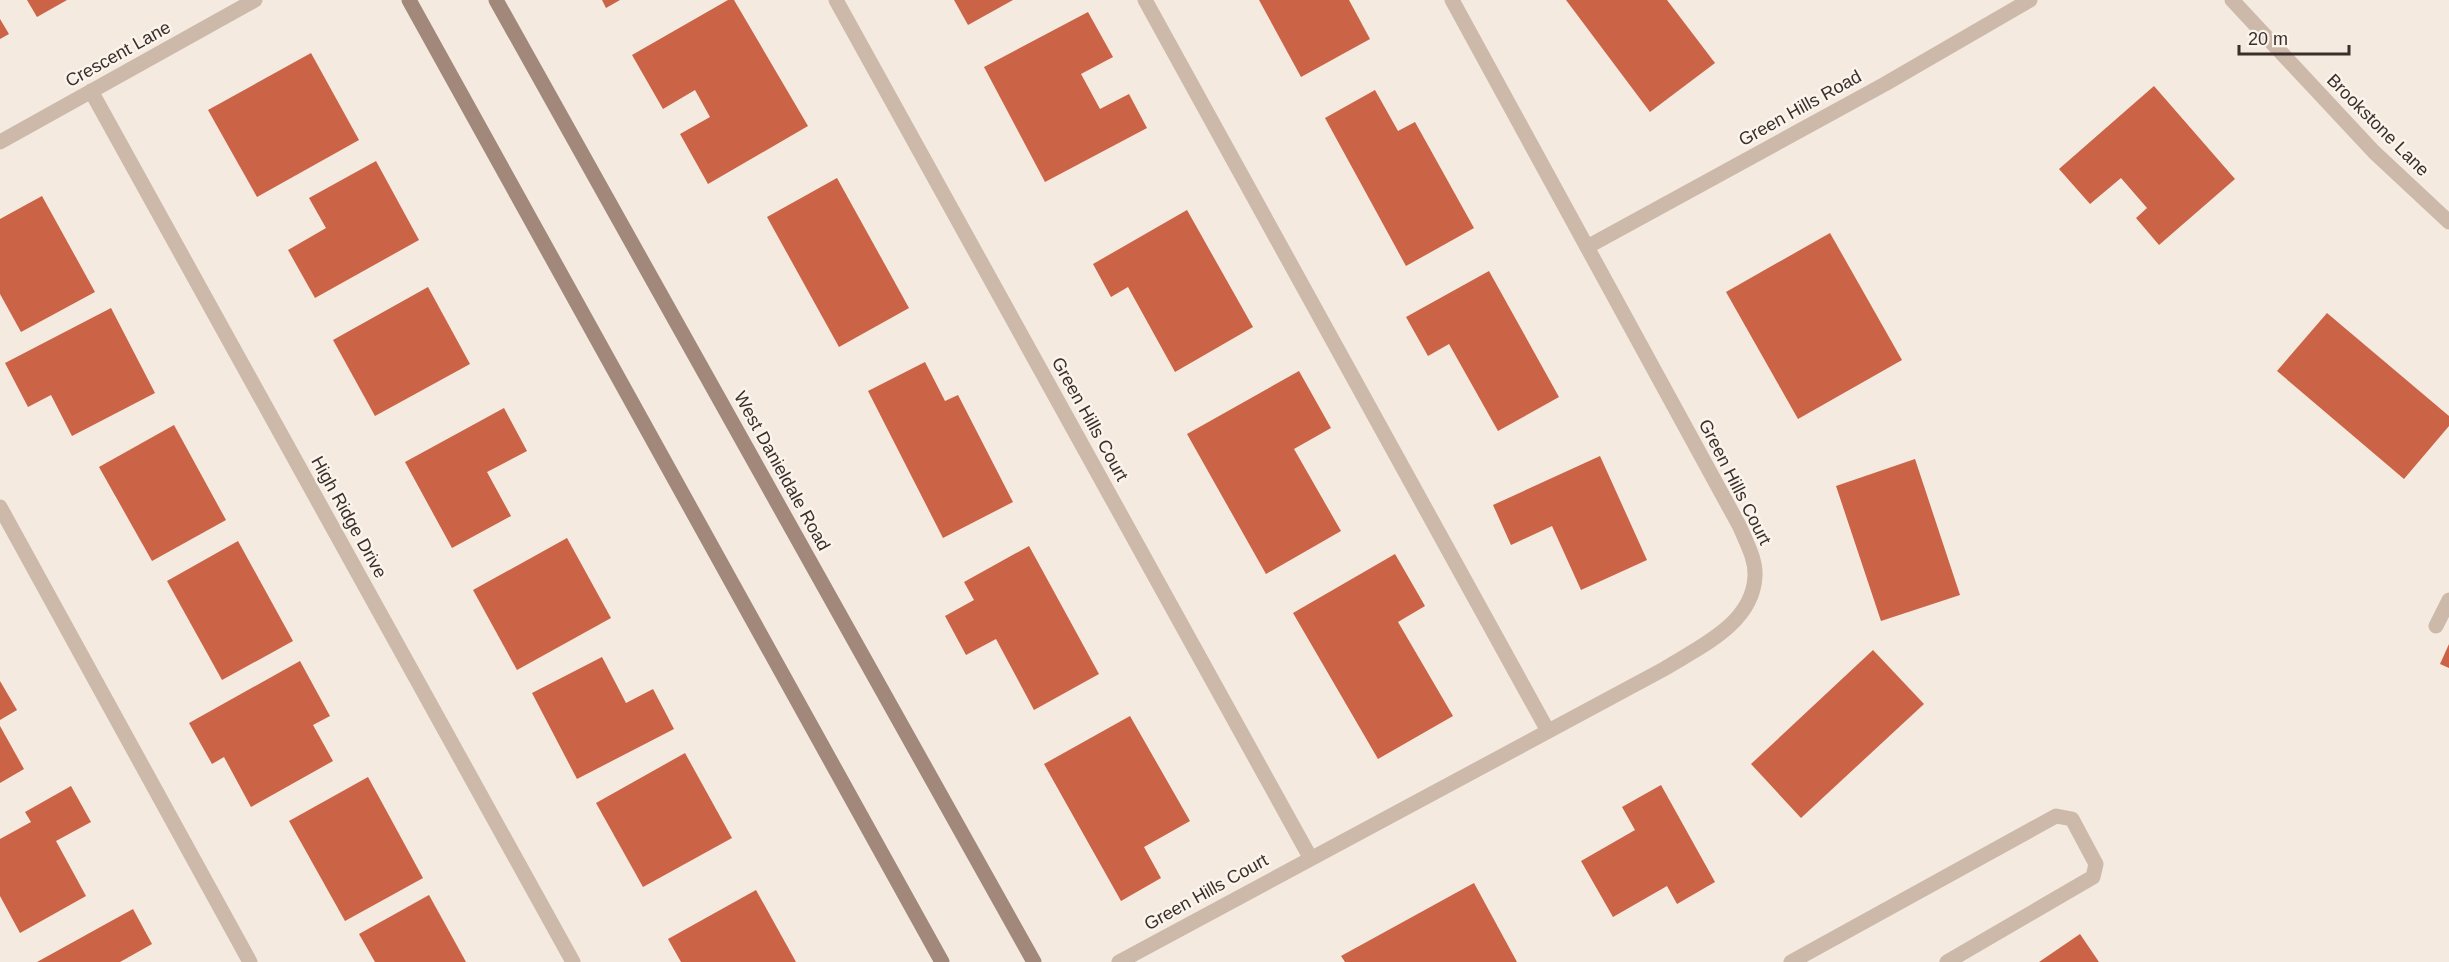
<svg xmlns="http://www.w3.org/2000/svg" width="2449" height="962" font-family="Arial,sans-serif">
  <rect width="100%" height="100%" fill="#f4eadf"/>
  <g fill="#cb6346">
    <path d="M27,0H67L37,17Z"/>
    <path d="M602,0H620L606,8Z"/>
    <path d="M728,0H734L808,126L708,184L680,134L710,117L695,90L663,109L632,55Z"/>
    <path d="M954,0H1013L968,25Z"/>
    <path d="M1259,0H1349L1370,39L1301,77Z"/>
    <path d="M1566,0H1667L1715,63L1650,112Z"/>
    <path d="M1088,12L1113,57L1081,74L1100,109L1129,94L1147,128L1045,182L984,67Z"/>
    <path d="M0,19L9,34L0,39Z"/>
    <path d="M311,53L359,140L257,197L208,110Z"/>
    <path d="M2154,86L2235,179L2159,245L2136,218L2147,208L2121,178L2090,204L2059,169Z"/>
    <path d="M1375,90L1398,131L1415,122L1474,228L1406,266L1325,118Z"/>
    <path d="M376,161L419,240L315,298L288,250L326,228L309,198Z"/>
    <path d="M837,178L909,308L839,347L767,217Z"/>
    <path d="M42,196L95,292L21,332L0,294V219Z"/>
    <path d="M1187,210L1253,327L1175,372L1128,287L1111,297L1093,264Z"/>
    <path d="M1830,233L1902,360L1798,419L1726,292Z"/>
    <path d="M1489,271L1559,397L1498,431L1449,344L1428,356L1406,317Z"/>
    <path d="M428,287L470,364L375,416L333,340Z"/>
    <path d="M111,308L155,393L72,436L51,395L28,407L5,363Z"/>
    <path d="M2327,313L2449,416V426L2404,479L2277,371Z"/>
    <path d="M925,362L945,401L958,395L1013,502L943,538L868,391Z"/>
    <path d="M1299,371L1331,428L1294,449L1341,531L1266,574L1187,434Z"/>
    <path d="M504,408L527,451L487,472L511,516L452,548L405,462Z"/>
    <path d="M174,425L226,520L152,561L99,467Z"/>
    <path d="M1600,456L1647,560L1581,590L1552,526L1511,545L1493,505Z"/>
    <path d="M1915,459L1960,595L1881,621L1836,486Z"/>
    <path d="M567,538L611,618L517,670L473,590Z"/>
    <path d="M238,541L293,641L222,680L167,581Z"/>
    <path d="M1029,546L1099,674L1034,710L996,639L966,655L945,616L974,600L964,582Z"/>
    <path d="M1395,554L1425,606L1398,622L1453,716L1378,759L1293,613Z"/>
    <path d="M2449,644V668L2440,664Z"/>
    <path d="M1873,650L1924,704L1801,818L1751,764Z"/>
    <path d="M602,657L626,703L653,689L674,729L577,779L532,693Z"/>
    <path d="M300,661L330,716L313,725L333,761L251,807L224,757L212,764L189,723Z"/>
    <path d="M0,681L17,710L0,720Z"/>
    <path d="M1130,716L1190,821L1144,847L1161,878L1121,901L1044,764Z"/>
    <path d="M0,726L24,769L0,783Z"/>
    <path d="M685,753L732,838L643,887L596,803Z"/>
    <path d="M368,777L423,878L345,921L289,821Z"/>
    <path d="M1661,785L1715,882L1677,904L1667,886L1613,917L1581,861L1635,830L1622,807Z"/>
    <path d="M71,786L91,822L56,841L86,896L20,933L0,896V839L31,822L25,812Z"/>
    <path d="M1474,883L1517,962H1345L1341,956Z"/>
    <path d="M756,890L796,962H681L668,939Z"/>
    <path d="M429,895L466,962H375L359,934Z"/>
    <path d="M133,909L152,944L120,962H37Z"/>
    <path d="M2080,934L2099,962H2039Z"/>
  </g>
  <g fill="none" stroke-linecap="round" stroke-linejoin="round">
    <g stroke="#cdb9aa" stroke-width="15">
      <path d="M1145,0L1548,731"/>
      <path d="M0,507L250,962"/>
      <path d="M2436,626L2449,600"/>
      <path d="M1791,962L2056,816L2072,819L2096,864L2093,877L1947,962"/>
    </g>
    <g stroke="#cdb9aa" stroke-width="15">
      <path d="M836,0L1310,857"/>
      <path d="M2232,0L2374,152L2449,222"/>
      <path d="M91,91L573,962"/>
      <path d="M0,142L255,0"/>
      <path d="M1587,247L1885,84L2030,0"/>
      <path d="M1119,962L1664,669C1699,647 1753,624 1755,576C1756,559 1746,542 1740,527L1452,0"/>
    </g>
    <g stroke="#a1887b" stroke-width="15">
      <path d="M409,0L942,962"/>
      <path d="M496,0L1034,962"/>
    </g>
  </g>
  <g text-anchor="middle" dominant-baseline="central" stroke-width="5" stroke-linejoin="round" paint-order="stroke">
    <g font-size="18" fill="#3a2f2a" stroke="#fbf4ec">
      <text transform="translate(118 54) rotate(-29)">Crescent Lane</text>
      <text transform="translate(1800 108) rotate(-29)">Green Hills Road</text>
      <text transform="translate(2378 125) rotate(45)">Brookstone Lane</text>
      <text transform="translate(1090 419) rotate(61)">Green Hills Court</text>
      <text transform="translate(782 471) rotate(61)">West Danieldale Road</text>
      <text transform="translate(1735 482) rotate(63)">Green Hills Court</text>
      <text transform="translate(349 517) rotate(61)">High Ridge Drive</text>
      <text transform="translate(1206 892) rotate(-29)">Green Hills Court</text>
    </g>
  </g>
  <path d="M2239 45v9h110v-9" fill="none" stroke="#3a2f2a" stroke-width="3"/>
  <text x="2248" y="45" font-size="18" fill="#3a2f2a" stroke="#fbf4ec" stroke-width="4.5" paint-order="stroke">20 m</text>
</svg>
